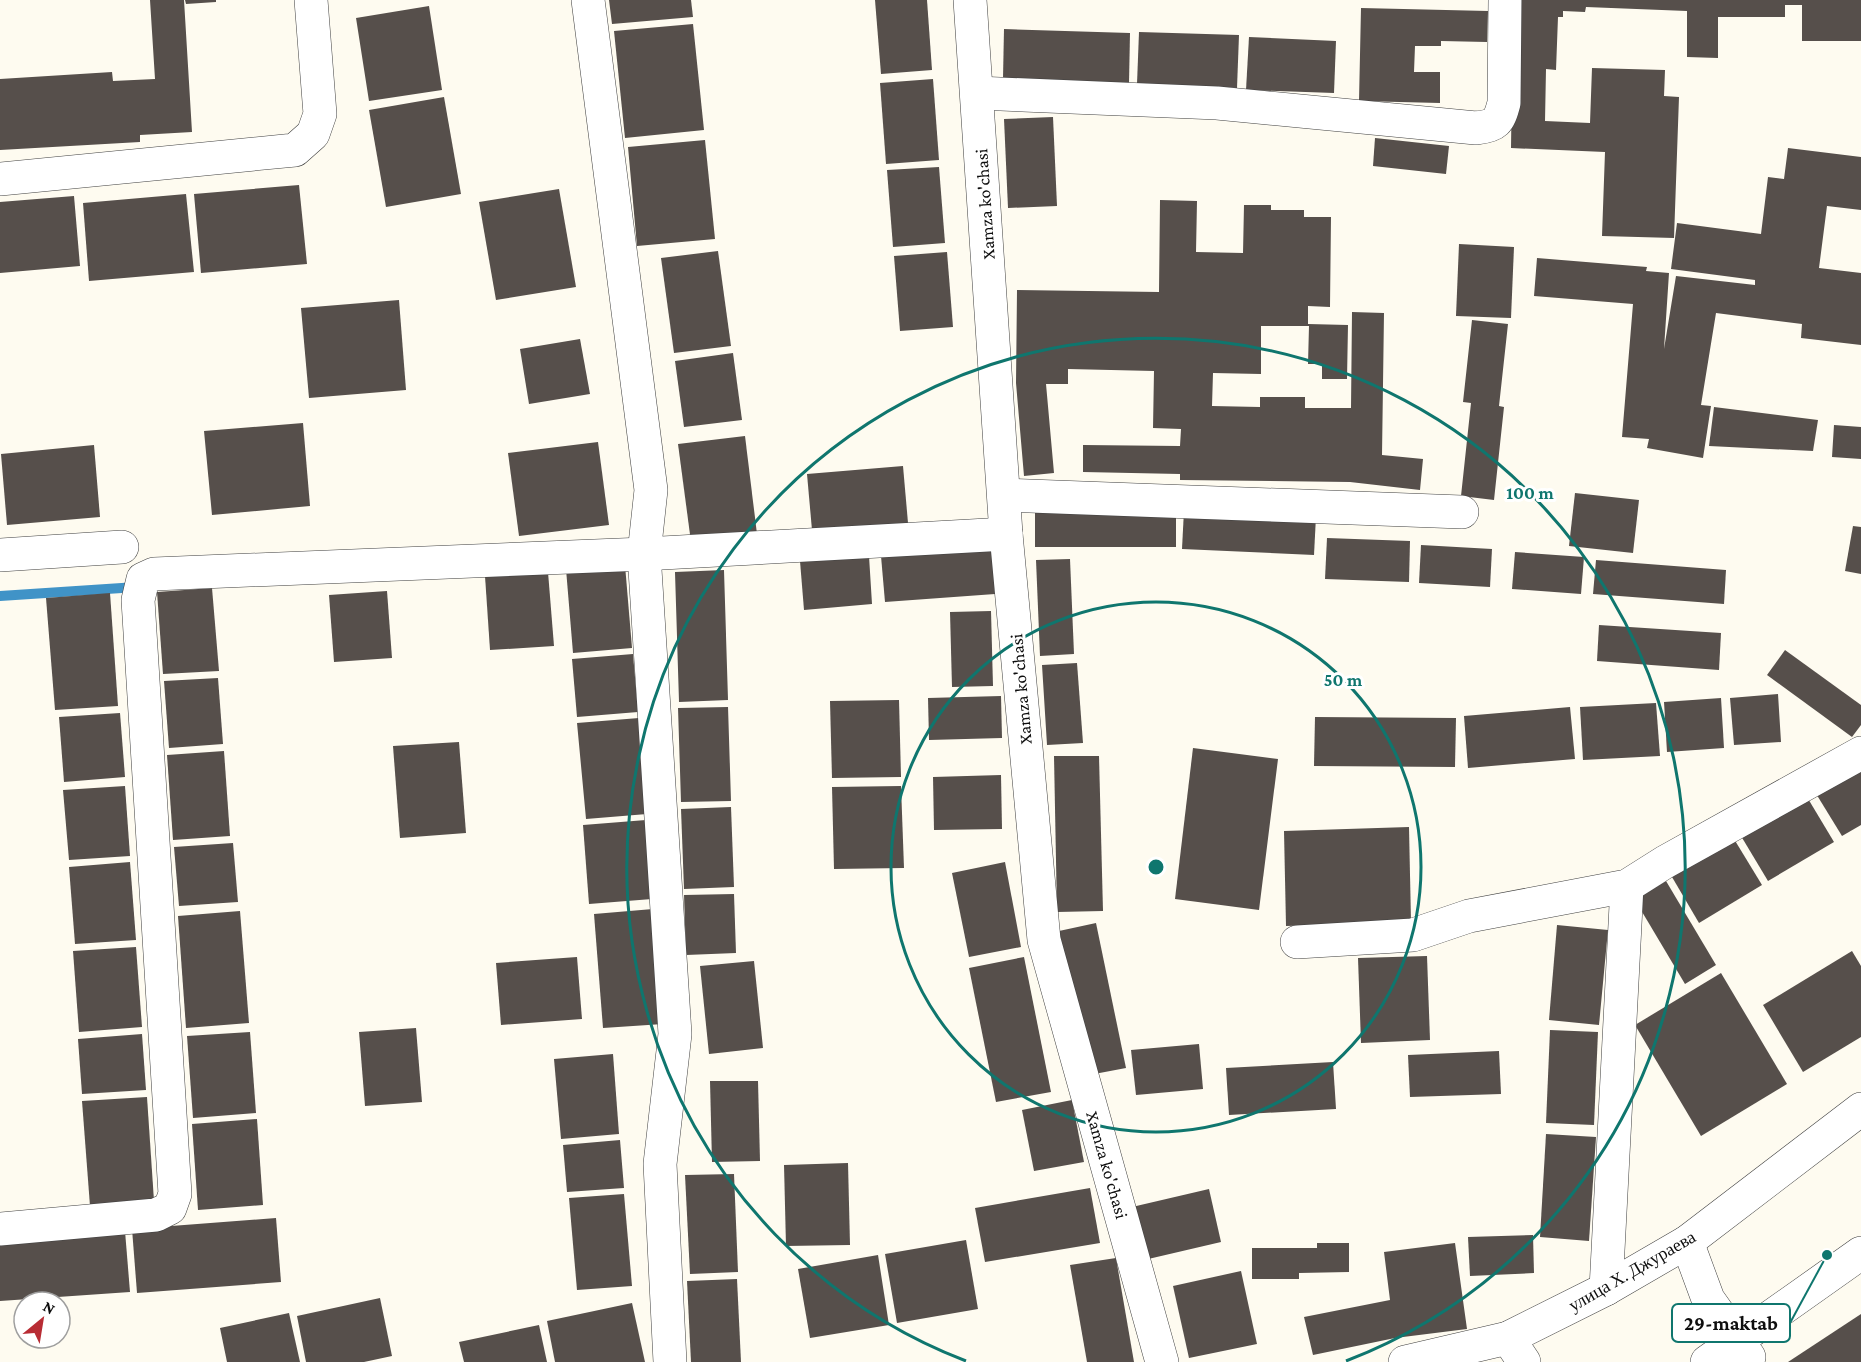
<svg xmlns="http://www.w3.org/2000/svg" width="1861" height="1362" font-family="'Crimson Pro',serif">
  <rect width="100%" height="100%" fill="#fefbf0"/>
  <g fill="none" stroke-linecap="round" stroke-linejoin="round">
    <path stroke="#4093c7" stroke-width="10" d="M0,596L137,587"/>
  </g>
  <g fill="#564f4b">
    <path d="M150,0H184L192,132L140,135V142L0,150V79L112,72L113,81L155,79Z"/>
    <path d="M185,0H216V2L186,4Z"/>
    <path d="M609,0H691L693,17L612,24Z"/>
    <path d="M875,0H927L932,70L881,74Z"/>
    <path d="M1513,0H1861V41H1802V5H1785V17H1718V58L1687,57V11L1586,7L1585,12L1563,11V17H1558L1556,70L1546,69L1545,121L1590,123L1592,68L1665,70L1664,96L1679,97L1674,238L1602,236L1605,152L1511,148Z"/>
    <path d="M429,6L442,90L369,101L356,18Z"/>
    <path d="M1361,8L1488,11L1487,42L1441,41V46H1415L1414,72H1440V103L1359,101Z"/>
    <path d="M693,24L704,130L625,138L614,31Z"/>
    <path d="M1004,29L1130,33L1129,83L1003,78Z"/>
    <path d="M1139,32L1239,35L1237,88L1137,84Z"/>
    <path d="M1249,37L1336,41L1334,93L1246,90Z"/>
    <path d="M933,79L939,160L886,164L880,83Z"/>
    <path d="M444,97L461,194L386,207L369,110Z"/>
    <path d="M1053,117L1057,206L1008,208L1004,119Z"/>
    <path d="M1375,138L1449,146L1446,174L1373,166Z"/>
    <path d="M705,140L715,239L637,246L628,147Z"/>
    <path d="M1788,148L1861,157V210L1827,206L1819,268L1861,273V345L1801,338L1802,324L1716,313L1701,405L1711,406L1703,458L1647,448L1649,439L1622,437L1633,304L1534,296L1537,258L1647,267L1646,271L1669,273L1664,349L1676,276L1755,285V280L1671,269L1677,223L1761,234L1768,177L1784,179Z"/>
    <path d="M939,167L945,243L893,247L887,170Z"/>
    <path d="M299,185L307,264L201,273L194,194Z"/>
    <path d="M559,189L576,287L496,300L479,202Z"/>
    <path d="M186,194L194,272L89,281L83,203Z"/>
    <path d="M74,196L80,266L0,273V202Z"/>
    <path d="M1160,200L1197,201L1196,252L1243,253L1244,205H1271V210H1304V217H1331L1330,307L1308,306V324L1348,325L1347,379H1322V364H1308L1309,326H1261V374L1213,373L1212,406L1260,407V397H1305V408H1351L1352,312L1384,313L1382,455L1423,459L1420,490L1350,482L1180,480V474L1083,472V445L1180,446L1181,429L1153,428L1154,371L1068,369V384H1046L1054,473L1024,476L1016,383L1017,290L1159,292Z"/>
    <path d="M1459,244L1514,247L1511,318L1456,316Z"/>
    <path d="M718,251L731,346L674,353L661,258Z"/>
    <path d="M947,252L953,327L900,331L894,256Z"/>
    <path d="M399,300L406,390L309,398L301,308Z"/>
    <path d="M1472,320L1508,324L1499,406L1504,407L1494,500L1461,496L1471,403L1463,402Z"/>
    <path d="M580,339L590,394L529,404L520,349Z"/>
    <path d="M733,353L742,420L684,427L675,361Z"/>
    <path d="M1714,407L1818,420L1813,451L1709,446Z"/>
    <path d="M303,423L310,506L212,515L204,431Z"/>
    <path d="M1834,425L1861,427V459L1832,457Z"/>
    <path d="M745,436L757,534L691,542L678,444Z"/>
    <path d="M598,442L609,525L519,536L508,453Z"/>
    <path d="M94,445L100,517L7,525L1,454Z"/>
    <path d="M903,466L908,523L812,530L807,474Z"/>
    <path d="M1575,493L1639,500L1633,553L1569,546Z"/>
    <rect x="1035" y="510" width="141" height="37"/>
    <path d="M1184,510L1316,516L1314,555L1182,549Z"/>
    <path d="M1853,526L1861,527V574L1845,571Z"/>
    <path d="M1327,538L1410,541L1409,582L1325,579Z"/>
    <path d="M1421,545L1492,549L1490,587L1419,583Z"/>
    <path d="M992,548L995,594L885,602L881,556Z"/>
    <path d="M1515,552L1584,557L1581,594L1512,589Z"/>
    <path d="M869,556L872,604L804,610L800,561Z"/>
    <path d="M1070,559L1074,654L1040,656L1036,560Z"/>
    <path d="M1596,560L1726,570L1724,604L1593,594Z"/>
    <path d="M625,565L632,648L573,653L566,569Z"/>
    <path d="M724,570L728,700L679,702L675,572Z"/>
    <path d="M548,572L554,646L490,650L485,576Z"/>
    <path d="M212,588L219,671L163,674L157,592Z"/>
    <path d="M387,591L392,658L334,662L329,595Z"/>
    <path d="M110,593L118,706L55,710L46,598Z"/>
    <path d="M991,611L993,686L952,687L950,612Z"/>
    <path d="M1599,625L1721,633L1719,670L1597,661Z"/>
    <path d="M1785,650L1861,705V725L1852,737L1767,675Z"/>
    <path d="M633,654L638,712L577,717L572,659Z"/>
    <path d="M1077,663L1083,743L1047,745L1042,665Z"/>
    <path d="M218,678L223,744L169,748L164,681Z"/>
    <path d="M1778,694L1781,742L1734,745L1730,698Z"/>
    <path d="M1001,696L1002,738L929,740L928,698Z"/>
    <path d="M1721,698L1724,748L1667,752L1664,702Z"/>
    <path d="M899,700L901,777L832,778L830,701Z"/>
    <path d="M1656,703L1660,756L1583,760L1580,707Z"/>
    <path d="M728,707L731,801L681,802L678,708Z"/>
    <path d="M1570,707L1575,759L1468,768L1464,716Z"/>
    <path d="M120,713L125,777L64,782L59,717Z"/>
    <path d="M1315,717L1456,718L1455,767L1314,766Z"/>
    <path d="M639,718L647,814L586,819L577,723Z"/>
    <path d="M459,742L466,833L400,838L393,746Z"/>
    <path d="M1193,748L1278,759L1259,910L1175,899Z"/>
    <path d="M224,751L230,836L173,840L167,755Z"/>
    <path d="M1054,756H1099L1103,911L1057,912Z"/>
    <path d="M1861,764V825L1842,836L1815,792Z"/>
    <path d="M1001,775L1002,829L934,830L933,777Z"/>
    <path d="M125,786L130,856L69,860L63,790Z"/>
    <path d="M901,786L904,868L834,869L832,787Z"/>
    <path d="M1807,797L1834,842L1768,881L1741,836Z"/>
    <path d="M731,807L734,887L684,889L681,809Z"/>
    <path d="M646,820L652,899L589,904L583,825Z"/>
    <path d="M1409,827L1411,922L1286,926L1284,831Z"/>
    <path d="M1734,839L1762,885L1699,923L1672,877Z"/>
    <path d="M233,843L238,902L179,906L174,847Z"/>
    <path d="M130,862L136,940L75,944L69,867Z"/>
    <path d="M1005,862L1021,947L969,957L952,873Z"/>
    <path d="M1666,881L1716,965L1685,984L1635,900Z"/>
    <path d="M734,894L736,953L686,955L684,895Z"/>
    <path d="M653,909L663,1024L603,1028L594,914Z"/>
    <path d="M240,911L249,1023L186,1028L178,916Z"/>
    <path d="M1096,923L1126,1068L1089,1075L1059,931Z"/>
    <path d="M1557,925L1608,930L1599,1025L1549,1020Z"/>
    <path d="M136,947L142,1027L79,1032L73,951Z"/>
    <path d="M1852,951L1861,966V1037L1803,1072L1763,1005Z"/>
    <path d="M1427,956L1430,1040L1361,1043L1358,958Z"/>
    <path d="M577,957L582,1019L501,1025L496,963Z"/>
    <path d="M1024,957L1051,1092L996,1102L969,968Z"/>
    <path d="M754,961L763,1048L709,1054L700,966Z"/>
    <path d="M1721,973L1787,1084L1701,1136L1635,1025Z"/>
    <path d="M416,1028L422,1102L365,1106L359,1032Z"/>
    <path d="M1550,1030L1598,1032L1594,1125L1546,1123Z"/>
    <path d="M250,1032L256,1113L193,1118L187,1036Z"/>
    <path d="M142,1034L146,1090L82,1094L78,1039Z"/>
    <path d="M1199,1044L1203,1089L1136,1095L1131,1050Z"/>
    <path d="M1499,1051L1501,1094L1410,1097L1408,1055Z"/>
    <path d="M613,1054L619,1134L561,1139L554,1059Z"/>
    <path d="M1333,1062L1336,1109L1229,1115L1226,1068Z"/>
    <path d="M710,1081H758L760,1161L712,1162Z"/>
    <path d="M147,1097L154,1201L90,1206L82,1101Z"/>
    <path d="M1072,1100L1084,1162L1034,1171L1022,1110Z"/>
    <path d="M257,1119L263,1205L198,1210L192,1124Z"/>
    <path d="M1546,1134L1596,1137L1589,1241L1540,1237Z"/>
    <path d="M620,1140L624,1188L567,1192L563,1145Z"/>
    <path d="M848,1163L850,1245L786,1246L784,1165Z"/>
    <path d="M734,1174L738,1272L690,1274L685,1175Z"/>
    <path d="M1090,1188L1100,1243L985,1262L975,1208Z"/>
    <path d="M1209,1189L1221,1242L1144,1260L1132,1207Z"/>
    <path d="M624,1194L632,1286L577,1290L569,1198Z"/>
    <path d="M276,1218L281,1282L137,1293L132,1229Z"/>
    <path d="M125,1231L130,1292L0,1301V1240Z"/>
    <path d="M1533,1235L1534,1273L1470,1276L1468,1237Z"/>
    <path d="M966,1240L978,1309L897,1323L885,1254Z"/>
    <path d="M1317,1243H1349V1272L1299,1273V1279H1252V1248H1317Z"/>
    <path d="M1455,1243L1467,1329L1395,1338L1313,1355L1304,1317L1390,1300L1384,1252Z"/>
    <path d="M878,1255L889,1325L810,1338L798,1269Z"/>
    <path d="M1116,1258L1134,1362H1087L1070,1265Z"/>
    <path d="M1241,1271L1257,1344L1189,1358L1173,1286Z"/>
    <path d="M737,1279L741,1362H691L687,1281Z"/>
    <path d="M380,1298L392,1356L364,1362H306L297,1316Z"/>
    <path d="M632,1303L645,1362H555L547,1321Z"/>
    <path d="M289,1313L300,1362H227L220,1328Z"/>
    <path d="M1861,1314V1362H1788Z"/>
    <path d="M539,1325L547,1362H464L459,1342Z"/>
  </g>
  <g fill="none" stroke-linecap="round" stroke-linejoin="round">
    <defs>
      <g id="minor">
        <path d="M588,0L651,490L644,554L675,1034L660,1164L670,1362"/>
        <path d="M970,0L1006,534L1044,940L1162,1362"/>
        <path d="M977,93L1217,103L1476,128C1496,126 1499,122 1504,103L1505,0"/>
        <path d="M0,179L295,150L313,134L320,114L311,0"/>
        <path d="M1004,495L1462,512"/>
        <path d="M0,555L122,547"/>
        <path d="M1297,942L1413,935L1469,916L1627,886L1665,862L1861,753"/>
        <path d="M0,1229L156,1215L170,1208L175,1194L138,600L143,579L154,574L644,554L1006,534"/>
        <path d="M1687,1242L1708,1299L1749,1357"/>
        <path d="M1606,1289L1627,886"/>
        <path d="M1508,1338L1524,1362"/>
        <path d="M1405,1362L1508,1338L1606,1289L1687,1242L1861,1109"/>
        <path d="M1707,1362L1861,1253"/>
      </g>
    </defs>
    <use href="#minor" stroke="#414141" stroke-width="34"/>
    <use href="#minor" stroke="#fff" stroke-width="33"/>
  </g>
  <g fill="none" stroke="#0f766e" stroke-width="3">
    <circle cx="1156" cy="867" r="265"/>
    <path d="M966 1361A529 529 0 1 1 1346 1361"/>
  </g>
  <g text-anchor="middle" dominant-baseline="central" stroke-width="6" stroke-linejoin="round" paint-order="stroke">
    <g font-size="18" fill="#0e0e0e" stroke="#fff">
      <text transform="translate(985 204) rotate(-94)">Xamza ko'chasi</text>
      <text transform="translate(1021 689) rotate(-95)">Xamza ko'chasi</text>
      <text transform="translate(1107 1165) rotate(74)">Xamza ko'chasi</text>
      <text transform="translate(1632 1271) rotate(-30)">улица Х. Джураева</text>
    </g>
  </g>
  <circle cx="1156" cy="867" r="9" fill="#0f766e" stroke="#fff" stroke-width="3"/>
  <g font-size="18" text-anchor="middle" font-weight="bold" fill="#0f766e" stroke="#fff" stroke-width="6" stroke-linejoin="round" paint-order="stroke">
    <text x="1530" y="499">100 m</text>
    <text x="1343" y="686">50 m</text>
  </g>
  <path fill="none" stroke="#0f766e" stroke-width="2" d="M1827 1255L1790 1323"/>
  <circle fill="#0f766e" stroke="#fff" stroke-width="2" cx="1827" cy="1255" r="6"/>
  <rect fill="#fff" stroke="#0f766e" stroke-width="2" x="1672" y="1304" width="118" height="38" rx="6"/>
  <g font-size="20" text-anchor="middle" font-weight="bold" fill="#0e0e0e">
    <text x="1731" y="1330">29-maktab</text>
  </g>
  <g transform="translate(42 1320) rotate(30)"><circle r="28" fill="#ffffff" stroke="#9f9f9f" stroke-width="1.5"/>
  <path d="M0-4.5L10 22L0 15L-10 22Z" fill="#b82c34"/>
  <text y="-9" font-size="16" font-weight="bold" text-anchor="middle" fill="#0e0e0e">N</text>
  </g>
</svg>
